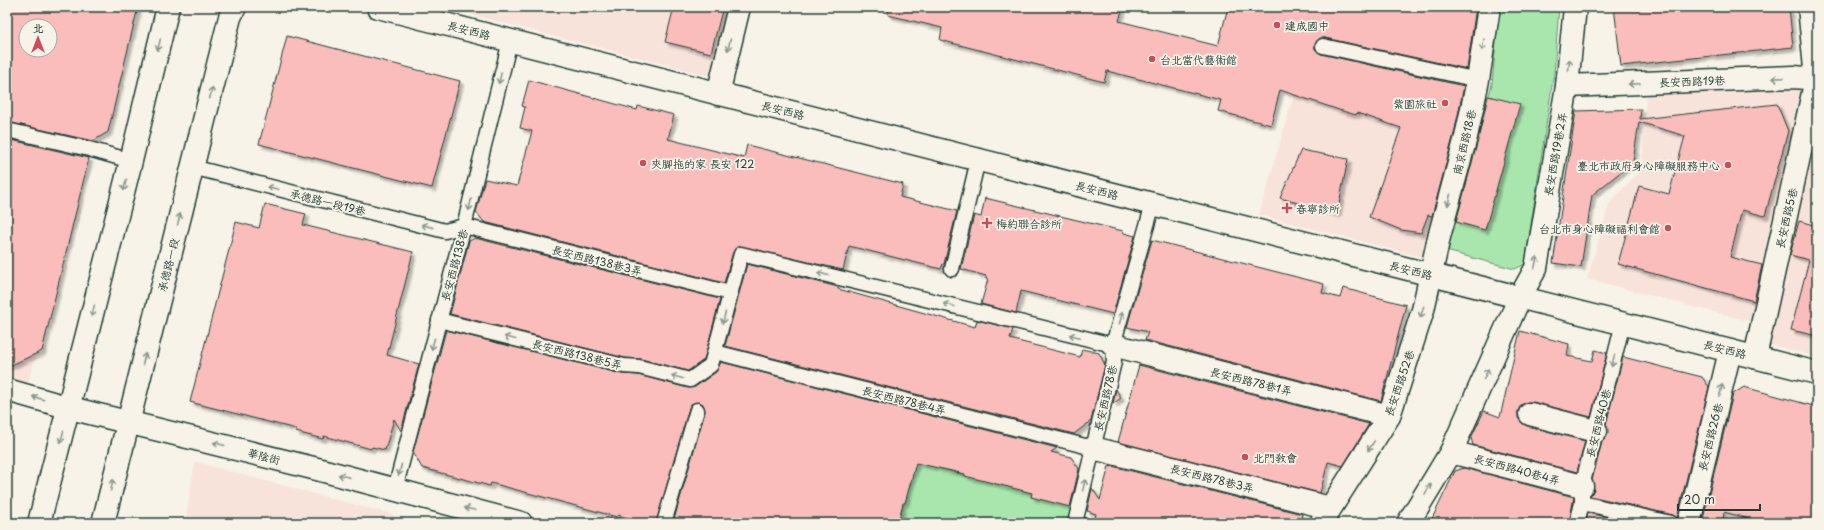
<svg xmlns="http://www.w3.org/2000/svg" width="1824" height="530" font-family="'Playpen Sans','LXGW WenKai TC',sans-serif">
  <defs>
    <filter id="shadow"><feDropShadow dx="3.5" dy="3.5" stdDeviation="1" flood-color="#0004"/></filter>
  </defs>
  <rect width="100%" height="100%" fill="#f7f3e8"/>
  <filter id="ink" filterUnits="userSpaceOnUse"><feTurbulence type="fractalNoise" baseFrequency=".025" numOctaves="2"/><feDisplacementMap in="SourceGraphic" scale="8" xChannelSelector="R" yChannelSelector="G"/><feConvolveMatrix kernelMatrix="1 2 1 2 8 2 1 2 1" color-interpolation-filters="sRGB"/></filter>
  <g filter="url(#ink)">
    <g fill="#f8e3db">
      <path d="M441,7H732L714,77Z"/>
      <path d="M1308,46L1470,84L1457,134L1451,149L1422,257L1259,215Z"/>
      <path d="M1809,85L1760,324L1587,279L1609,204L1642,168L1646,90Z"/>
      <path d="M1817,104V357L1763,343Z"/>
      <path d="M7,318L44,329L27,386L7,380Z"/>
      <path d="M195,462L424,523H185Z"/>
    </g>
    <g fill="#a8e6ad" stroke="#649270">
      <path d="M1499,7H1559L1554,73L1525,264L1515,269L1446,251L1492,84Z"/>
      <path d="M916,462L1032,493L1031,497L1073,506L1069,523H898L902,509L905,503Z"/>
    </g>
    <g fill="#fabdbc" stroke="#1f3d34" fill-rule="evenodd" filter="url(#shadow)">
      <path d="M7,7H138L108,132L93,141L7,122ZM26,26H50V50H26Z"/>
      <path d="M674,7H723L711,53L665,42Z"/>
      <path d="M889,7H1123L1119,21L1218,46L1228,7H1476L1467,69L1325,38H1320L1315,44V49L1321,54L1464,86L1454,134L1432,216L1428,215L1421,233L1401,230L1369,217L1401,128L1357,113L1356,115L1339,110L1280,90L1271,125L1218,111L1221,100L1107,71L1104,82L940,40L942,28L888,15Z"/>
      <path d="M1614,7H1789L1793,47L1621,66Z"/>
      <path d="M287,36L460,81L432,188L259,144Z"/>
      <path d="M529,80L637,110L638,106L674,115L668,139L744,158L747,145L903,184L900,197L957,211L944,264H943L941,269L849,246L843,270L739,246L733,252L724,283L484,222L476,212L485,179L517,186L532,131L520,128L525,107L522,106Z"/>
      <path d="M1488,96L1520,104L1485,230L1456,222L1478,140Z"/>
      <path d="M1777,104L1788,131L1765,216L1742,210L1730,257L1762,265L1754,301L1618,264L1639,186L1669,194L1685,136L1639,122L1633,162L1592,195L1581,267L1553,263L1576,111L1641,109L1640,119Z"/>
      <path d="M7,139L89,158L42,351L7,367Z"/>
      <path d="M1301,150L1348,159L1337,214L1280,198Z"/>
      <path d="M985,198L1123,231L1124,233L1135,236L1113,314L1021,291L1016,313L981,304L988,279H986V276L961,269L974,215L981,217Z"/>
      <path d="M265,204L306,214L303,225L413,252L387,355L419,364L401,431L394,419L385,450L372,447L371,449L324,436L323,439L296,432V429L190,402L236,222L259,228Z"/>
      <path d="M1799,221L1817,226V336L1791,330L1809,260L1790,255Z"/>
      <path d="M475,238L720,299L704,360L688,371L641,359L625,358L450,314L469,241Z"/>
      <path d="M1152,240L1324,284L1322,293L1340,298L1343,288L1406,305L1381,401L1145,340L1148,332L1127,327Z"/>
      <path d="M747,264L838,287V289L975,327L977,320L1013,329L1010,339L1080,357L1082,349L1099,353L1105,365L1091,421L1074,434L725,346Z"/>
      <path d="M446,330L622,374L638,375L688,388L695,387L716,372L721,362L1057,448L1051,452L1071,457L1079,469L1070,507L1031,497L1032,493L965,476V474L916,463L905,503H903L898,523H673L705,412L703,404L699,402L691,404L689,408L656,523H645L618,515L617,517L491,483L490,486L422,468L413,452Z"/>
      <path d="M1520,331L1569,344L1567,356L1592,361L1595,350L1607,353L1591,417L1533,402H1527L1521,405L1518,411V418L1522,423L1527,426L1585,441L1577,472L1473,445L1471,438L1484,411L1500,417Z"/>
      <path d="M1623,357L1702,377L1709,387L1677,518L1673,515L1590,496L1594,489L1592,480L1602,442L1608,434L1606,424Z"/>
      <path d="M1139,365L1369,424L1343,466L1328,462L1320,493L1118,442Z"/>
      <path d="M1744,387L1817,407V523H1764L1724,512L1723,523H1702L1733,394Z"/>
      <path d="M1116,389L1121,398L1113,404Z"/>
      <path d="M1109,466L1112,467V466L1302,514L1300,523H1094L1096,514L1087,511L1092,488L1100,500Z"/>
      <path d="M1464,468L1574,497L1569,523H1430L1455,471Z"/>
      <path d="M1588,513L1632,523H1586Z"/>
    </g>
    <g fill="none" stroke-linecap="round" stroke-linejoin="round">
      <defs>
        <g id="lane">
          <path d="M1323,46L1478,80"/>
          <path d="M7,130L89,149L131,161"/>
          <path d="M192,167L445,231L464,226L730,293"/>
          <path d="M952,269L978,160"/>
          <path d="M439,320L624,366L639,367L690,380L711,365L741,254L1113,345"/>
          <path d="M715,352L1093,448"/>
          <path d="M395,489L464,226L510,41"/>
          <path d="M1582,503L1671,523"/>
          <path d="M664,523L697,410"/>
          <path d="M1075,523L1114,362L1113,345L1153,204"/>
          <path d="M1577,523L1582,503V486L1623,323"/>
        </g>
        <g id="street">
          <path d="M1567,86L1794,77L1817,79"/>
          <path d="M718,94L739,7"/>
          <path d="M1113,345L1389,416"/>
          <path d="M1755,357L1816,79L1809,7"/>
          <path d="M7,390L70,408L317,469L521,523"/>
          <path d="M1530,414L1596,431"/>
          <path d="M1093,448L1330,508"/>
          <path d="M1451,452L1582,486"/>
          <path d="M1321,523L1389,416L1423,310L1439,237L1466,137L1478,80L1489,7"/>
          <path d="M1408,523L1451,452L1520,297L1536,268L1567,86L1575,7"/>
          <path d="M1689,523L1730,351"/>
        </g>
        <g id="secondary">
          <path d="M378,7L1817,373"/>
          <path d="M39,523L131,161L168,7"/>
          <path d="M103,523L230,17L235,7"/>
        </g>
      </defs>
      <use href="#lane" stroke="#1f3d34" stroke-width="17"/>
      <use href="#street" stroke="#1f3d34" stroke-width="25"/>
      <use href="#secondary" stroke="#1f3d34" stroke-width="25"/>
      <use href="#lane" stroke="#f7f3e8" stroke-width="14"/>
      <use href="#street" stroke="#f7f3e8" stroke-width="22"/>
      <use href="#secondary" stroke="#f7f3e8" stroke-width="22"/>
    </g>
    <defs><path id="oneway-shaft" d="M-6 0H5M1.5-3L5.5 0L1.5 3" fill="none" stroke-width="1.6" stroke-linecap="round" stroke-linejoin="round"/></defs>
    <g stroke="#8b988e">
      <use href="#oneway-shaft" transform="translate(159 45) rotate(103)"/>
      <use href="#oneway-shaft" transform="translate(729 45) rotate(104)"/>
      <use href="#oneway-shaft" transform="translate(1483 45) rotate(99)"/>
      <use href="#oneway-shaft" transform="translate(1569 65) rotate(-85)"/>
      <use href="#oneway-shaft" transform="translate(500 78) rotate(104)"/>
      <use href="#oneway-shaft" transform="translate(1778 78) rotate(178)"/>
      <use href="#oneway-shaft" transform="translate(1634 84) rotate(178)"/>
      <use href="#oneway-shaft" transform="translate(211 93) rotate(-76)"/>
      <use href="#oneway-shaft" transform="translate(125 185) rotate(104)"/>
      <use href="#oneway-shaft" transform="translate(273 188) rotate(-166)"/>
      <use href="#oneway-shaft" transform="translate(1449 200) rotate(105)"/>
      <use href="#oneway-shaft" transform="translate(470 205) rotate(103)"/>
      <use href="#oneway-shaft" transform="translate(179 219) rotate(-76)"/>
      <use href="#oneway-shaft" transform="translate(427 226) rotate(-166)"/>
      <use href="#oneway-shaft" transform="translate(1536 262) rotate(-78)"/>
      <use href="#oneway-shaft" transform="translate(823 274) rotate(-166)"/>
      <use href="#oneway-shaft" transform="translate(949 305) rotate(-166)"/>
      <use href="#oneway-shaft" transform="translate(93 311) rotate(104)"/>
      <use href="#oneway-shaft" transform="translate(1422 312) rotate(106)"/>
      <use href="#oneway-shaft" transform="translate(724 318) rotate(104)"/>
      <use href="#oneway-shaft" transform="translate(1121 318) rotate(-74)"/>
      <use href="#oneway-shaft" transform="translate(1075 336) rotate(-166)"/>
      <use href="#oneway-shaft" transform="translate(510 338) rotate(-166)"/>
      <use href="#oneway-shaft" transform="translate(433 344) rotate(105)"/>
      <use href="#oneway-shaft" transform="translate(144 359) rotate(-76)"/>
      <use href="#oneway-shaft" transform="translate(1613 361) rotate(104)"/>
      <use href="#oneway-shaft" transform="translate(1486 374) rotate(-66)"/>
      <use href="#oneway-shaft" transform="translate(677 377) rotate(-166)"/>
      <use href="#oneway-shaft" transform="translate(1721 390) rotate(-77)"/>
      <use href="#oneway-shaft" transform="translate(38 398) rotate(-164)"/>
      <use href="#oneway-shaft" transform="translate(62 437) rotate(105)"/>
      <use href="#oneway-shaft" transform="translate(219 444) rotate(-166)"/>
      <use href="#oneway-shaft" transform="translate(1371 446) rotate(123)"/>
      <use href="#oneway-shaft" transform="translate(400 470) rotate(105)"/>
      <use href="#oneway-shaft" transform="translate(344 476) rotate(-166)"/>
      <use href="#oneway-shaft" transform="translate(112 485) rotate(-76)"/>
      <use href="#oneway-shaft" transform="translate(1084 485) rotate(-76)"/>
      <use href="#oneway-shaft" transform="translate(1428 489) rotate(-59)"/>
      <use href="#oneway-shaft" transform="translate(470 509) rotate(-165)"/>
    </g>
  </g>
  <g fill="#d1495b" stroke="#f7f3e8" stroke-width="1.5">
    <circle cx="1277" cy="25" r="4"/>
    <circle cx="1152" cy="59" r="4"/>
    <circle cx="1445" cy="103" r="4"/>
    <circle cx="643" cy="163" r="4"/>
    <circle cx="1728" cy="165" r="4"/>
    <path d="M1285 202h4v4h4v4h-4v4h-4v-4h-4v-4h4z"/>
    <path d="M985 217h4v4h4v4h-4v4h-4v-4h-4v-4h4z"/>
    <circle cx="1668" cy="228" r="4"/>
    <circle cx="1245" cy="457" r="4"/>
  </g>
  <g text-anchor="middle" dominant-baseline="central" stroke-width="3.5" stroke-linejoin="round" paint-order="stroke">
    <g font-size="11" fill="#1f3d34" stroke="#f7f3e8" text-anchor="start">
      <text x="1285" y="25">建成國中</text>
      <text x="1160" y="59">台北當代藝術館</text>
      <text x="1437" y="103" text-anchor="end">紫園旅社</text>
      <text x="651" y="163">夾腳拖的家 長安 122</text>
      <text x="1720" y="165" text-anchor="end">臺北市政府身心障礙服務中心</text>
      <text x="1296" y="208">春寧診所</text>
      <text x="996" y="223">梅約聯合診所</text>
      <text x="1660" y="228" text-anchor="end">台北市身心障礙福利會館</text>
      <text x="1253" y="457">北門教會</text>
    </g>
    <g font-size="11" fill="#1f3d34" stroke="#f7f3e8">
      <text transform="translate(469 30) rotate(14)">長安西路</text>
      <text transform="translate(1692 81) rotate(-2)">長安西路19巷</text>
      <text transform="translate(783 110) rotate(14)">長安西路</text>
      <text transform="translate(1464 142) rotate(-77)">南京西路18巷</text>
      <text transform="translate(1555 154) rotate(-80)">長安西路19巷2弄</text>
      <text transform="translate(1097 190) rotate(14)">長安西路</text>
      <text transform="translate(328 202) rotate(14)">承德路一段19巷</text>
      <text transform="translate(1786 218) rotate(-77)">長安西路5巷</text>
      <text transform="translate(597 260) rotate(14)">長安西路138巷3弄</text>
      <text transform="translate(168 265) rotate(-76)">承德路一段</text>
      <text transform="translate(454 265) rotate(-75)">長安西路138巷</text>
      <text transform="translate(1411 270) rotate(14)">長安西路</text>
      <text transform="translate(1725 349) rotate(14)">長安西路</text>
      <text transform="translate(577 354) rotate(14)">長安西路138巷5弄</text>
      <text transform="translate(1251 381) rotate(14)">長安西路78巷1弄</text>
      <text transform="translate(1399 383) rotate(-71)">長安西路52巷</text>
      <text transform="translate(1105 398) rotate(-77)">長安西路78巷</text>
      <text transform="translate(904 400) rotate(14)">長安西路78巷4弄</text>
      <text transform="translate(1598 423) rotate(-76)">長安西路40巷</text>
      <text transform="translate(1710 437) rotate(-76)">長安西路26巷</text>
      <text transform="translate(264 456) rotate(14)">華陰街</text>
      <text transform="translate(1517 469) rotate(15)">長安西路40巷4弄</text>
      <text transform="translate(1212 478) rotate(14)">長安西路78巷3弄</text>
    </g>
  </g>
  <rect width="1824" height="530" fill="none" stroke="#f7f3e8" stroke-width="24"/>
  <rect x="12" y="12" width="1800" height="506" fill="none" stroke="#1f3d34" stroke-width="1.5" filter="url(#ink)"/>
  <g transform="translate(38 38)"><circle r="19" fill="#f7f3e8" stroke="#a1aaa0"/>
  <path d="M0-3L7 15L0 10L-7 15Z" fill="#d1495b"/>
  <text y="-6" font-size="11" font-weight="bold" text-anchor="middle" fill="#1f3d34">北</text>
  </g>
  <path d="M1678 504v6h82v-6" fill="none" stroke="#1f3d34" stroke-width="2"/>
  <text x="1684" y="504" font-size="12" fill="#1f3d34" stroke="#f7f3e8" stroke-width="3" paint-order="stroke">20 m</text>
</svg>
